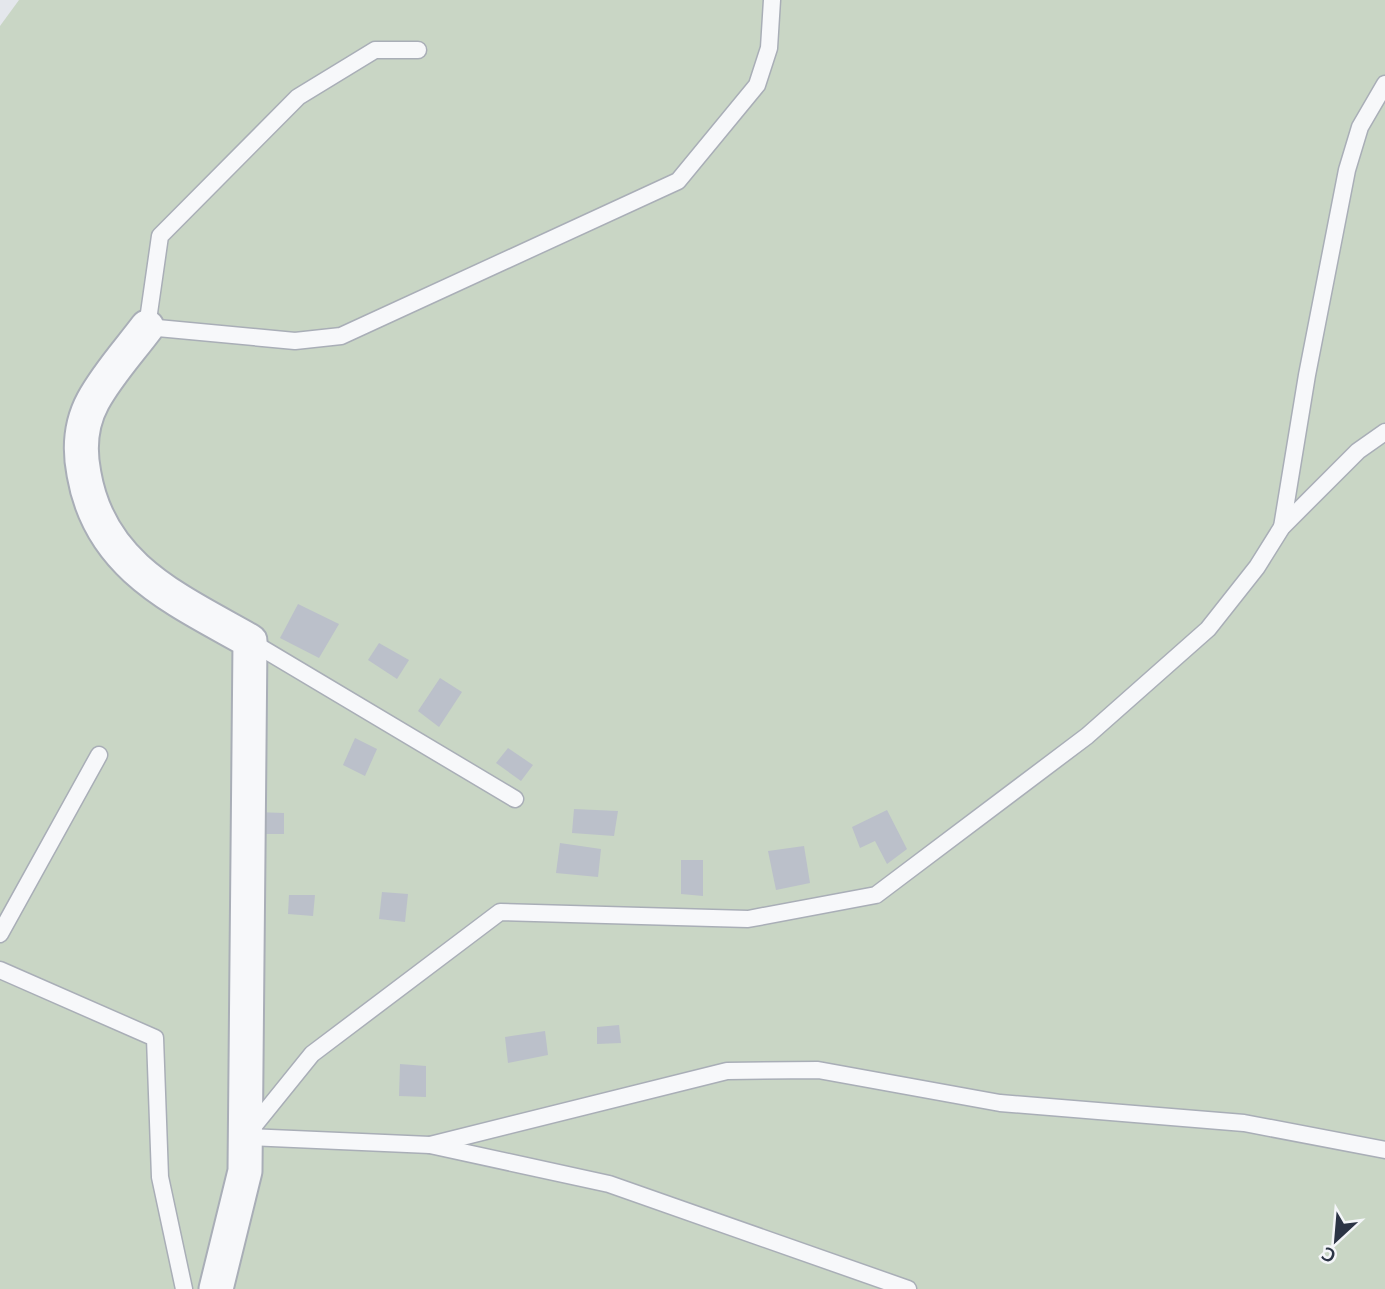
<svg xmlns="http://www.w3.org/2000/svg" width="1385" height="1289" font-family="'Nunito Sans',sans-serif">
  <rect width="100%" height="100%" fill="#e4e7ec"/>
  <path fill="#c9d6c5" d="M19,0H1385V1289H0V26Z"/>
  <g fill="#bbc0ca">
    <path d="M298,604L339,624L319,658L280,638Z"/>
    <path d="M379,643L409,660L397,679L368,660Z"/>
    <path d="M440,678L462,692L439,727L418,711Z"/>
    <path d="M355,738L377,749L365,776L343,765Z"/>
    <path d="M508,748L533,765L521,781L496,763Z"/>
    <path d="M574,809L618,811L614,836L572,833Z"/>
    <path d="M887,810L907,849L887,864L875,841L860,848L852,827Z"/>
    <path d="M255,812L284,813V834H256Z"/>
    <path d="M560,843L601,849L598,877L556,873Z"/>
    <path d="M804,846L810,883L776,890L768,851Z"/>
    <path d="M681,860H703V896L681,894Z"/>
    <path d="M382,892L408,894L405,922L379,919Z"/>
    <path d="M289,895H315L313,916L288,914Z"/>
    <path d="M619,1025L621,1043L597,1044V1027Z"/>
    <path d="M545,1031L548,1055L508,1063L505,1037Z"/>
    <path d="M400,1064L426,1066V1097L399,1096Z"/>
  </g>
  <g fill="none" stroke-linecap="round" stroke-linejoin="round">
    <defs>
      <g id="service">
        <path d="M418,50H375L298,97L160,236L147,327L295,341L341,336L678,181L757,85L769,48L772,0"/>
        <path d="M1282,527L1307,375L1347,170L1360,127L1385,84"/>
        <path d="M250,641L515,799"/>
        <path d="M0,934L99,755"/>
        <path d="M0,970L155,1038L160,1177L184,1289"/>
        <path d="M249,1132L312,1054L500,912L748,919L876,895L1087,736L1208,629L1257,567L1282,527L1358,451L1385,432"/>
        <path d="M246,1137L430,1145L609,1184L908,1289"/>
        <path d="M430,1145L727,1071L818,1070L1000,1103L1244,1123L1385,1150"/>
      </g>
      <path id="minor" d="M147,327C129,351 107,375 93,401C80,425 79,449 84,474C100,567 176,599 250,641L245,1171L216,1289"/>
    </defs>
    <use href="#service" stroke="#a9aeb7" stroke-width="19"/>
    <use href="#minor" stroke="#a9aeb7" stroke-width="37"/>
    <use href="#service" stroke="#f7f8fa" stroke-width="16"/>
    <use href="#minor" stroke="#f7f8fa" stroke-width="33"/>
  </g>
  <g transform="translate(1336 1240) rotate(206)" stroke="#f4f6f9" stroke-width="5" paint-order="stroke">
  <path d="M0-5L12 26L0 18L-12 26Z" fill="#2b3445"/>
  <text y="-10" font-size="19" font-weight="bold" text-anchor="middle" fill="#2b3445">С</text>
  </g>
</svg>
